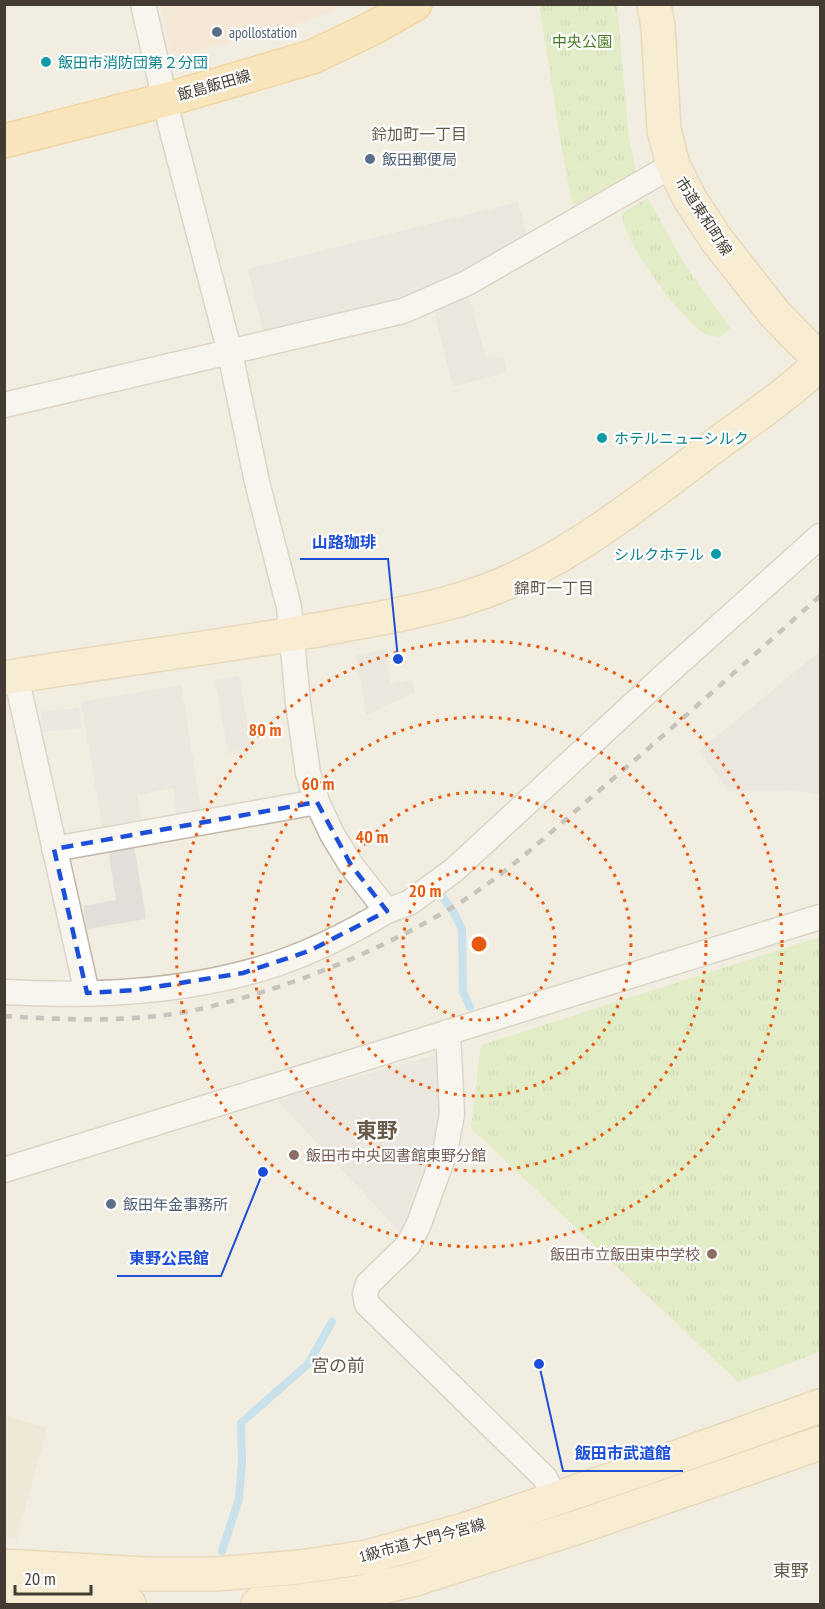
<svg xmlns="http://www.w3.org/2000/svg" width="825" height="1609" font-family="'PT Sans Narrow','Noto Sans JP',sans-serif">
  <defs>
    <pattern id="park-tufts" width="24" height="20" patternUnits="userSpaceOnUse" patternTransform="scale(1.5)"><rect width="24" height="20" fill="#ceeba5"/><path d="M3 7l-1-3M5 7V3M7 7l1-3M15 17l-1-3M17 17v-4M19 17l1-3" fill="none" stroke="#b2ca8e"/></pattern>
  </defs>
  <rect width="100%" height="100%" fill="#f2ede1"/>
  <path fill="#f8e2c9" d="M160,5V4L346,5L329,13L298,24L187,54H171Z"/>
  <path fill="#ede2c9" d="M5,1416L47,1428L17,1539L5,1537Z"/>
  <g fill="url(#park-tufts)">
    <path d="M539,5H617L629,138L636,172L573,206L563,155Z"/>
    <path d="M648,198L685,265L730,328L721,337C716,336 708,336 703,333C679,316 623,243 622,213Z"/>
    <path d="M820,937V1352L738,1382L471,1128L481,1045Z"/>
  </g>
  <g fill="#e2dfdb">
    <path d="M518,202L528,240L423,290L345,313L263,331L248,269Z"/>
    <path d="M469,296L486,359L504,356L507,372L453,387L434,311Z"/>
    <path d="M385,650L391,684L412,680L415,693L366,715L356,655Z"/>
    <path d="M820,651V795L795,790L729,791L699,751Z"/>
    <path d="M239,676L252,749L228,753L215,680Z"/>
    <path d="M181,685L202,814L177,819L174,788L137,795L142,825L103,832L81,702Z"/>
    <path d="M79,708L81,728L43,732L40,712Z"/>
    <path d="M134,845L146,919L87,929L83,906L116,900L108,850Z"/>
    <path d="M436,1055L443,1115L400,1232L276,1099Z"/>
  </g>
  <g fill="none" stroke-linecap="round" stroke-linejoin="round">
    <g stroke="#96d2f6" stroke-width="8">
      <path d="M443,898L449,906"/>
      <path d="M453,911L462,929L463,992L470,1007"/>
      <path d="M222,1551L239,1499L242,1462L241,1423L308,1364L332,1322"/>
    </g>
    <defs>
      <g id="street">
        <path d="M4,405L403,311L467,283L673,165"/>
        <path d="M16,676L87,993"/>
        <path d="M54,849L317,802"/>
        <path d="M387,911L409,903L454,870L663,677L820,536"/>
        <path d="M4,992C92,997 192,992 276,964C314,951 352,932 387,911L351,865L332,834L317,802L308,773L298,703L289,607L257,482L230,353L171,127L143,4"/>
        <path d="M448,1032L452,1114L445,1152L418,1226L408,1245L368,1284L365,1294L367,1304L545,1478L555,1499"/>
        <path d="M4,1170L820,917"/>
      </g>
      <g id="secondary">
        <path d="M654,4L658,27L664,130L673,165L690,199L716,239L775,314L820,360"/>
        <path d="M4,678C117,659 232,646 344,625C386,617 428,610 468,597C559,569 642,500 717,444C752,418 790,393 820,363"/>
        <path d="M4,1566L145,1574H216L300,1567L367,1557L464,1530L660,1463L820,1406"/>
        <path d="M4,1599L129,1604"/>
        <path d="M258,1604L290,1602L356,1593L412,1580L584,1525L820,1443"/>
      </g>
      <path id="primary" d="M4,141L165,100L312,57L371,29L415,4"/>
    </defs>
    <use href="#street" stroke="#c1b7a6" stroke-width="27"/>
    <use href="#secondary" stroke="#dac38e" stroke-width="36"/>
    <use href="#primary" stroke="#eebb54" stroke-width="36"/>
    <use href="#street" stroke="#fff" stroke-width="24"/>
    <use href="#secondary" stroke="#ffedbe" stroke-width="33"/>
    <use href="#primary" stroke="#ffdb8d" stroke-width="33"/>
    <path stroke="#939393" stroke-width="4.5" stroke-dasharray="8 8" stroke-linecap="butt" d="M4,1016C69,1020 137,1023 200,1009C286,989 371,955 448,910C499,880 542,840 587,801C666,734 743,665 820,596"/>
  </g>
  <path d="M0 0H825V1609H0ZM317,802L351,865L387,911L309,951L243,973L136,990L87,993L54,849Z" fill="#f2ede1" fill-opacity=".55" fill-rule="evenodd"/>
  <path fill="none" stroke="#1d4ed8" stroke-width="4.5" stroke-dasharray="12 8" stroke-linejoin="round" d="M317,802L351,865L387,911L309,951L243,973L136,990L87,993L54,849Z"/>
  <g fill="none" stroke="#e8590c" stroke-width="3" stroke-dasharray="3 6">
    <circle cx="479" cy="944" r="76"/>
    <circle cx="479" cy="944" r="152"/>
    <circle cx="479" cy="944" r="227"/>
    <circle cx="479" cy="944" r="303"/>
  </g>
  <g fill="#5c6f8a" stroke="#fff" stroke-width="2">
    <circle cx="217" cy="32" r="6"/>
    <circle cx="370" cy="159" r="6"/>
    <circle cx="111" cy="1204" r="6"/>
  </g>
  <g fill="#0f9aa8" stroke="#fff" stroke-width="2">
    <circle cx="46" cy="62" r="6"/>
    <circle cx="602" cy="438" r="6"/>
    <circle cx="716" cy="554" r="6"/>
  </g>
  <g fill="#8d6e63" stroke="#fff" stroke-width="2">
    <circle cx="294" cy="1155" r="6"/>
    <circle cx="712" cy="1254" r="6"/>
  </g>
  <g text-anchor="middle" dominant-baseline="central" stroke-width="4.5" stroke-linejoin="round" paint-order="stroke">
    <g font-size="15" fill="#4e5e75" stroke="#fff" text-anchor="start">
      <text x="229" y="32">apollostation</text>
      <text x="382" y="159">飯田郵便局</text>
      <text x="123" y="1204">飯田年金事務所</text>
    </g>
    <g font-size="15" fill="#457a21" stroke="#fff">
      <text x="582" y="41">中央公園</text>
    </g>
    <g font-size="15" fill="#0d838f" stroke="#fff" text-anchor="start">
      <text x="58" y="62">飯田市消防団第２分団</text>
      <text x="614" y="438">ホテルニューシルク</text>
      <text x="704" y="554" text-anchor="end">シルクホテル</text>
    </g>
    <g font-size="15" fill="#443c32" stroke="#fff">
      <text transform="translate(214 85) rotate(-16)">飯島飯田線</text>
      <text transform="translate(704 216) rotate(57)">市道東和町線</text>
      <text transform="translate(422 1540) rotate(-15)">1級市道 大門今宮線</text>
    </g>
    <g font-size="15" fill="#785e54" stroke="#fff" text-anchor="start">
      <text x="306" y="1155">飯田市中央図書館東野分館</text>
      <text x="700" y="1254" text-anchor="end">飯田市立飯田東中学校</text>
    </g>
    <g font-size="16" fill="#685a48" stroke="#fff">
      <text x="419" y="134">鈴加町一丁目</text>
      <text x="554" y="588">錦町一丁目</text>
    </g>
    <g font-size="18" fill="#685a48" stroke="#fff">
      <text x="338" y="1365">宮の前</text>
      <text x="791" y="1570">東野</text>
    </g>
    <g font-size="21" font-weight="bold" fill="#685a48" stroke="#fff">
      <text x="377" y="1130">東野</text>
    </g>
  </g>
  <circle cx="479" cy="944" r="9" fill="#e8590c" stroke="#fff" stroke-width="3"/>
  <g font-size="18" text-anchor="middle" font-weight="bold" fill="#e8590c" stroke="#fff" stroke-width="4.5" stroke-linejoin="round" paint-order="stroke">
    <text x="265" y="736">80 m</text>
    <text x="318" y="790">60 m</text>
    <text x="372" y="843">40 m</text>
    <text x="425" y="897">20 m</text>
  </g>
  <path fill="none" stroke="#1d4ed8" stroke-width="2" d="M398 659L388 559H300M263 1172L221 1276H117M539 1364L563 1471H683"/>
  <g fill="#1d4ed8" stroke="#fff" stroke-width="2">
    <circle cx="398" cy="659" r="6"/>
    <circle cx="263" cy="1172" r="6"/>
    <circle cx="539" cy="1364" r="6"/>
  </g>
  <g font-size="16" text-anchor="middle" font-weight="bold" fill="#1d4ed8" stroke="#fff" stroke-width="4.5" stroke-linejoin="round" paint-order="stroke">
    <text x="344" y="548">山路珈琲</text>
    <text x="169" y="1264">東野公民館</text>
    <text x="623" y="1459">飯田市武道館</text>
  </g>
  <rect width="825" height="1609" fill="none" stroke="#443c32" stroke-width="12"/>
  <path d="M15 1585v9h76v-9" fill="none" stroke="#443c32" stroke-width="3"/>
  <text x="24" y="1585" font-size="18" fill="#443c32" stroke="#ffffff" stroke-width="4.5" paint-order="stroke">20 m</text>
</svg>
